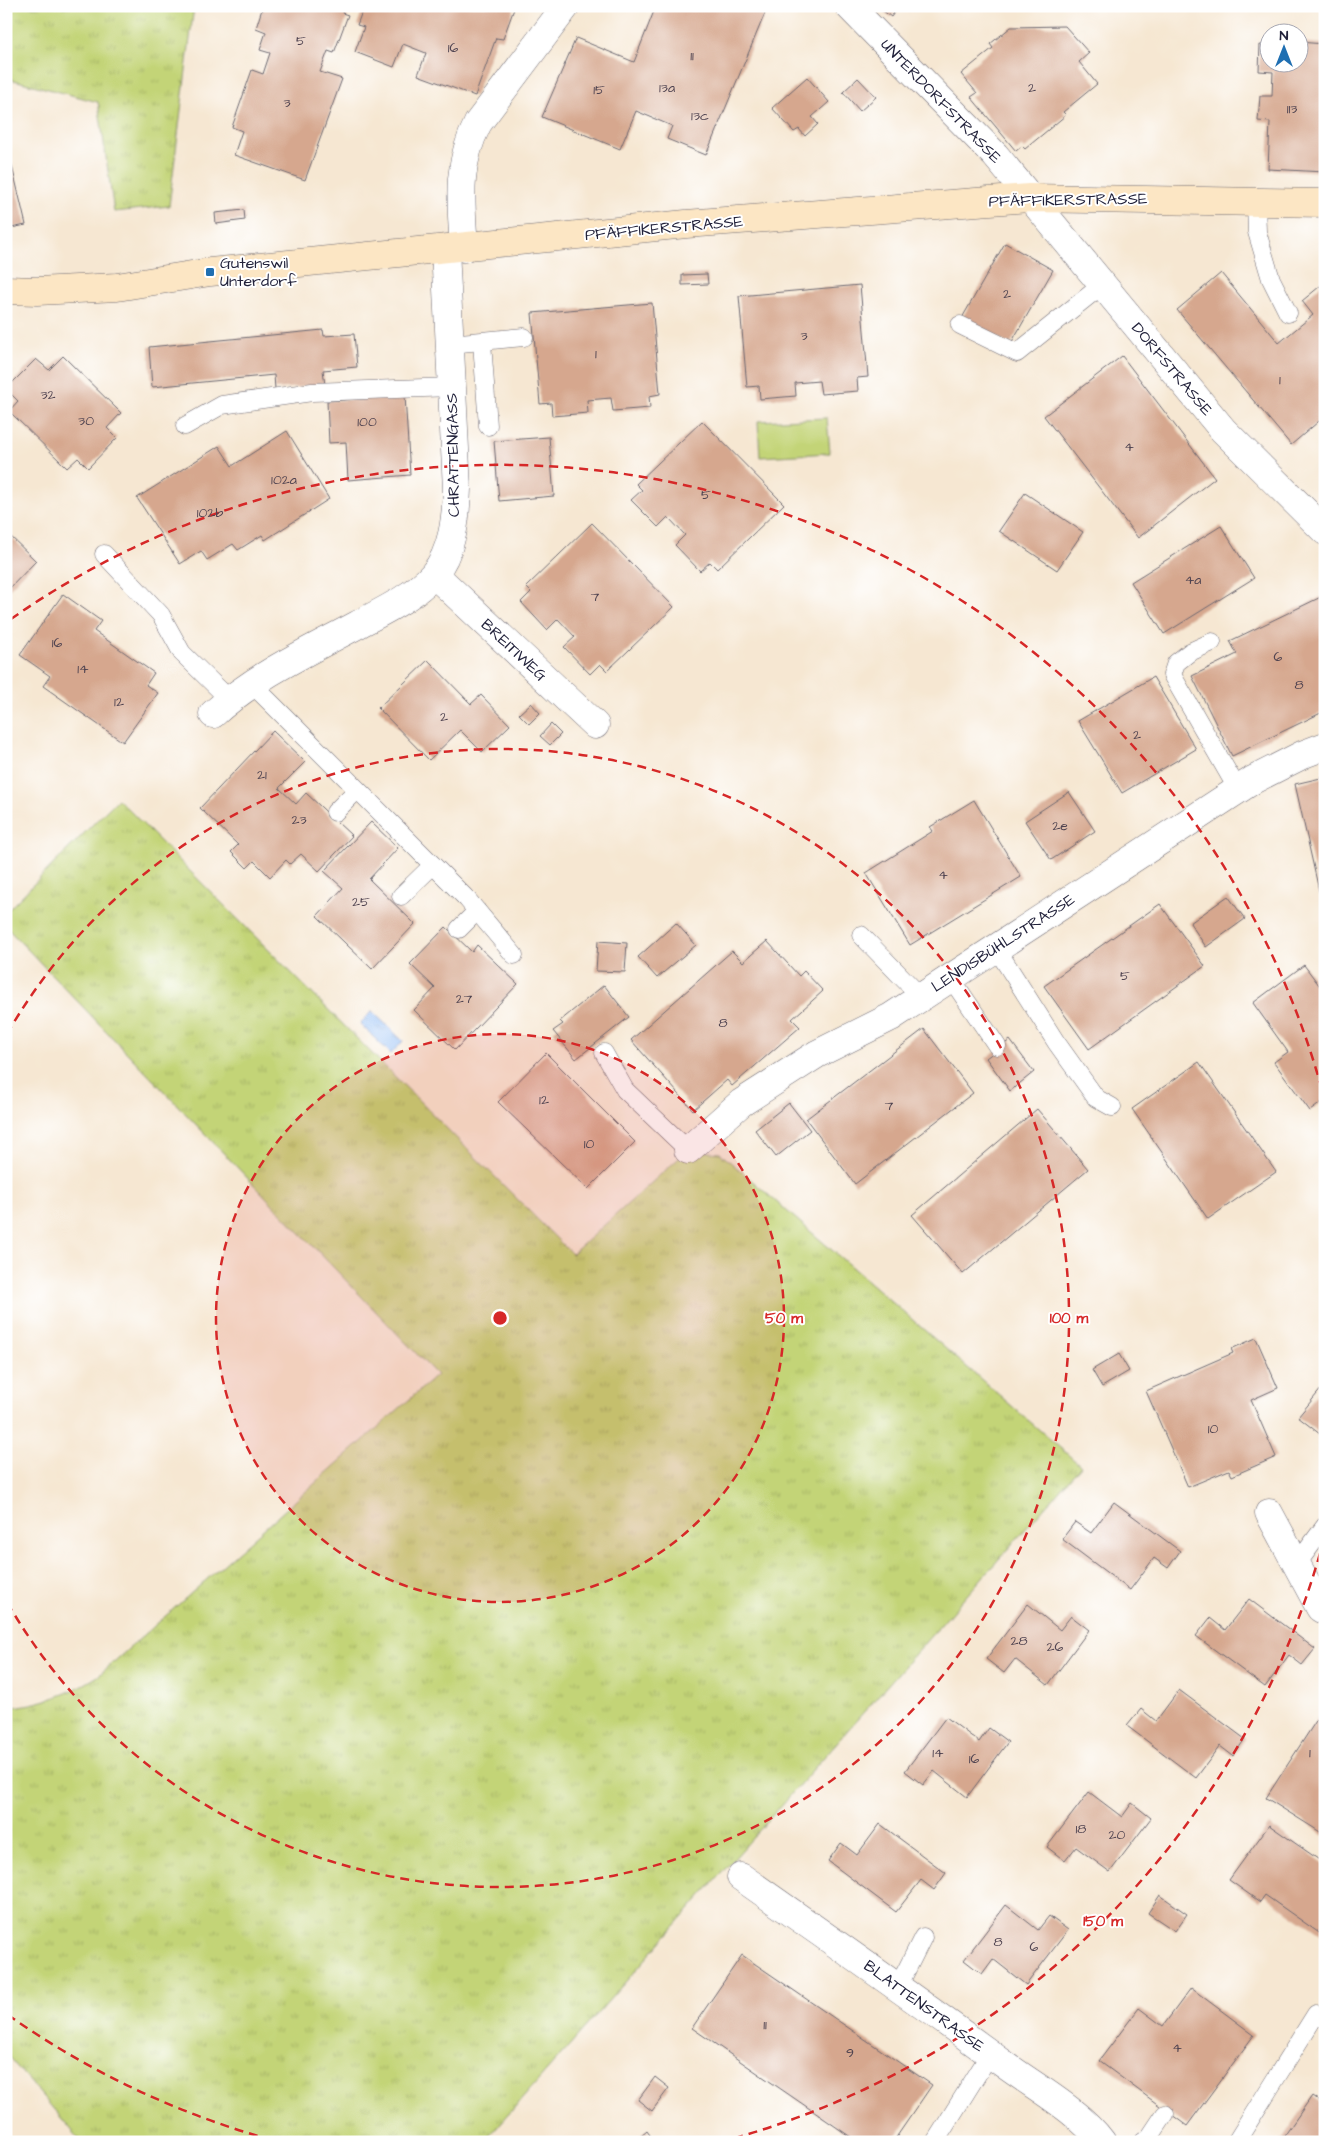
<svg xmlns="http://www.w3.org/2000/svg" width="1331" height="2148" font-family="'Architects Daughter',sans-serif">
  <defs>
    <pattern id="grass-tufts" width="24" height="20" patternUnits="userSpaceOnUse" patternTransform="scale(1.25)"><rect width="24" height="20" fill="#c3d477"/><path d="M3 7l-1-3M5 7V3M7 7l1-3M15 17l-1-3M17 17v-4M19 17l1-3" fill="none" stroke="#a7b668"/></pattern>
    <pattern id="water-ripples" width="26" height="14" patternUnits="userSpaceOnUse" patternTransform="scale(1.25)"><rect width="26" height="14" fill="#88b7f3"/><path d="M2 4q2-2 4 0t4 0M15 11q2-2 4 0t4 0" fill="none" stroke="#6f94c6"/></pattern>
  </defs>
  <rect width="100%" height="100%" fill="#fff"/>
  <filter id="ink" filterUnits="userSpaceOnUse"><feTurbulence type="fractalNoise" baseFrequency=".02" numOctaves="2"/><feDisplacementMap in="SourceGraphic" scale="10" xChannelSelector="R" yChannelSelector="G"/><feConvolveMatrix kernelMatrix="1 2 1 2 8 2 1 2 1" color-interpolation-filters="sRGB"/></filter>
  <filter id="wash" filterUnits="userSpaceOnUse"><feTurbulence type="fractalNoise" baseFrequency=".0096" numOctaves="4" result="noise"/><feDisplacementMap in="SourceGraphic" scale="20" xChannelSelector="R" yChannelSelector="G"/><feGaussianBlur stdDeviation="1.12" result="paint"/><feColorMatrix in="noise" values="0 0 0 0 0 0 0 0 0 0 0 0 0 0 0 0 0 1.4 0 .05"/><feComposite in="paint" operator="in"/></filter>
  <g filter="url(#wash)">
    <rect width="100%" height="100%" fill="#f6e7d2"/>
    <g fill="url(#grass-tufts)" stroke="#727b59">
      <path d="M6,6H194L169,206L114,212L98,102L6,78Z"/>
      <path d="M118,799L572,1254L688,1150L720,1153L1081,1466L484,2142H82L6,2054V1708C40,1704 69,1695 98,1676L437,1375L6,927V912Z"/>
    </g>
    <path fill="#c3d477" stroke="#727b59" d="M827,418L830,453L760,457L758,421Z"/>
    <path fill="url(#water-ripples)" stroke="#556c97" d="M372,1011L403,1041L391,1054L360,1024Z"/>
    <g id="blocks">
      <g fill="#d6a78e">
        <path d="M263,6H345L342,13L348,15L334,53L328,51L320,72L342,79L305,180L234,155L242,131L232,127L252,70L263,74L270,53L260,50L266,32L256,28Z"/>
        <path d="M364,6H515L503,39L496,38L475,96L418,75L426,53L403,44L394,67L355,52L364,27L357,25Z"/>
        <path d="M656,6H768L706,155L667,139L672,126L636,111L620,149L542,117L576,38L634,62Z"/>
        <path d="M877,6H899L891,17Z"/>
        <path d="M1065,26L1089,53L1079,62L1097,84L1063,112L1066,115L1025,149L1022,146L1016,151L971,97L977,93L961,74L993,48L990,44L1011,27Z"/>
        <path d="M1298,42L1325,44V172L1268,169L1270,122L1258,121L1260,96H1272L1273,72L1259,71L1260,45L1268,46V62H1298Z"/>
        <path d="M807,77L829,102L812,117L818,124L805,136L799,129L794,132L772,108Z"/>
        <path d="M858,78L876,97L860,111L843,92Z"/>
        <path d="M6,141L26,225L6,229Z"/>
        <path d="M244,210L245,220L216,224L215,213Z"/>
        <path d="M1005,243L1053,270L1010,345L962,318Z"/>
        <path d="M1221,273L1279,343L1313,315L1302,301L1325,282V416L1291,445L1177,310Z"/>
        <path d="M707,274L708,284L682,285V275Z"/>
        <path d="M860,285L868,377L857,378L858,391L821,394L819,381L795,383L796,396L760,399L759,386L747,387L739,296Z"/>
        <path d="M652,303L660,394L649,396L650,408L613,411L611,398L587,400L588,413L552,416L551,403L540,404L532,313Z"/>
        <path d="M323,330L324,336L354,334L357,367L323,370L325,385L275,389L274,375L152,387L149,347Z"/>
        <path d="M63,356L121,413L107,428L117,438L88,468L78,458L67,468L9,411L18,401L6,389L36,359L49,370Z"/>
        <path d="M1122,356L1215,478L1138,538L1044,416Z"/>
        <path d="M405,396L410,475L348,480L346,442L329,443L327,401Z"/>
        <path d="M702,421L784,504L717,569L710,562L700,571L675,545L685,535L668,517L658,527L631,500L642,490L636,484Z"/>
        <path d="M287,431L329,499L265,540L262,535L238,550L233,544L207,560L201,551L180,564L137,498L219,446L232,466Z"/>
        <path d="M549,437L554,496L499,501L494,441Z"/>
        <path d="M1025,493L1083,532L1057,570L999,531Z"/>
        <path d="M592,523L674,607L607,671L600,664L590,674L564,647L575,637L558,619L547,630L521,602L531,592L526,587Z"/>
        <path d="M1221,526L1254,578L1164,634L1131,582Z"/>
        <path d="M6,532L36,561L6,592Z"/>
        <path d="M63,594L101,621L94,631L154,673L146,685L158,693L123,742L43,686L50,676L20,655Z"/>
        <path d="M1325,595V711L1232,756L1192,676L1237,654L1230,641Z"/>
        <path d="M428,660L471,704L481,695L510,725L482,752L460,730L429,760L378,708Z"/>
        <path d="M1153,677L1196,749L1122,793L1078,721Z"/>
        <path d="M531,703L540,713L529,724L519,714Z"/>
        <path d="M551,724L561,734L550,745L540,736Z"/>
        <path d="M273,731L305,762L279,788L296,804L306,793L352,836L319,871L301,854L290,864L286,860L270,877L254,861L247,868L231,852L238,845L200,808Z"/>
        <path d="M1325,777V894L1320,895L1295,784Z"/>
        <path d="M1069,792L1095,831L1051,860L1025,821Z"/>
        <path d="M974,800L1021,877L910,945L866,873L933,831L930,827Z"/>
        <path d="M371,822L398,848L369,879L415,924L372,969L317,916L343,888L324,871Z"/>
        <path d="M1228,896L1245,919L1206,947L1190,923Z"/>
        <path d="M1160,904L1205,966L1089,1049L1044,986Z"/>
        <path d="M676,923L696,945L657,978L638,957Z"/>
        <path d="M446,927L472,952L477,945L518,984L455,1050L414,1010L435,988L410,964Z"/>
        <path d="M598,941L627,943L625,972L596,971Z"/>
        <path d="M767,941L799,976L804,971L823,991L792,1019L800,1027L732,1086L727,1080L693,1110L631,1040L732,951L743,962Z"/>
        <path d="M1304,965L1325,993V1100L1310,1111L1274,1062L1288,1052L1253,1003Z"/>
        <path d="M604,985L629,1017L576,1059L553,1031L563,1024L560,1021Z"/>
        <path d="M924,1029L973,1093L855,1184L806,1119Z"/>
        <path d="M1010,1040L1034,1072L1010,1091L986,1058Z"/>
        <path d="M546,1053L635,1142L588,1189L498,1102Z"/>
        <path d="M1199,1062L1276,1172L1208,1219L1132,1109Z"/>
        <path d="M789,1103L810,1130L776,1157L755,1130Z"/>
        <path d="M1037,1109L1088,1169L963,1274L912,1215Z"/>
        <path d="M1256,1338L1278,1388L1251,1400L1276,1457L1232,1476L1229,1470L1188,1487L1146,1391L1233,1353L1231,1349Z"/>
        <path d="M1119,1354L1129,1371L1102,1387L1092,1370Z"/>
        <path d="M1322,1388L1325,1390V1438L1298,1417Z"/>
        <path d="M1114,1502L1180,1551L1168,1568L1154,1558L1130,1590L1062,1539L1075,1522L1091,1533Z"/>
        <path d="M1249,1599L1315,1649L1302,1665L1289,1655L1265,1687L1196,1636L1210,1618L1225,1630Z"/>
        <path d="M1028,1604L1060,1630L1071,1616L1089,1630L1048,1685L1015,1659L1004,1673L986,1659Z"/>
        <path d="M1179,1690L1245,1739L1233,1756L1220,1746L1196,1778L1127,1726L1141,1709L1156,1721Z"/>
        <path d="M1325,1707V1835L1266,1798Z"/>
        <path d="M946,1717L979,1742L989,1728L1008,1742L967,1797L934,1771L923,1785L905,1771Z"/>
        <path d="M1089,1792L1122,1817L1132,1803L1151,1818L1110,1872L1076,1847L1065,1861L1047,1847Z"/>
        <path d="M880,1824L946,1873L934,1890L921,1880L896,1912L828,1861L841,1843L857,1855Z"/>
        <path d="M1269,1825L1325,1864V1937L1265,1895L1260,1902L1229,1880Z"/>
        <path d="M1160,1895L1187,1914L1175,1931L1148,1913Z"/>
        <path d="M1006,1905L1038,1930L1049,1916L1068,1930L1026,1985L993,1959L982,1974L964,1960Z"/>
        <path d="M742,1955L932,2085L893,2142H858L692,2028Z"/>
        <path d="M1191,1988L1254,2035L1187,2126L1099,2061L1139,2008L1163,2026Z"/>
        <path d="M655,2077L669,2088L652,2111L638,2100Z"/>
        <path d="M1312,2096L1325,2105V2142H1280Z"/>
        <path d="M647,2131L655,2142H634Z"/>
      </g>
    </g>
  </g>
  <g filter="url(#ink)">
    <use href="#blocks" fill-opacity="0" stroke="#6c6770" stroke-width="1"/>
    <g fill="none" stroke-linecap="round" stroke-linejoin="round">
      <defs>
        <g id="lane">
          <path d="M1256,201L1257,232L1271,279L1288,313"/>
          <path d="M960,325L1017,353L1102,285"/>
          <path d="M482,342L488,426"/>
          <path d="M450,344L524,337"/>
          <path d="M185,426L222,405L312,392L452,387"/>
          <path d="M104,554L161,615L182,653L229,699"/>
          <path d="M1212,642L1190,652L1176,663L1172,675L1238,790"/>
          <path d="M252,684L467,899L514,955"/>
          <path d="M335,812L357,790"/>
          <path d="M401,896L433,865"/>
          <path d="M459,929L477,911"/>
          <path d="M861,935L921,997"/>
          <path d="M996,948L1056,1042L1096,1098L1112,1107"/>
          <path d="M951,978L997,1046"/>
          <path d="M604,1053L625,1090L688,1150"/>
          <path d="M1297,1564L1325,1526"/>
          <path d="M898,1987L923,1937"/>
          <path d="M935,2142L990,2054"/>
          <path d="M1143,2142L1149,2138L1165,2114"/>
          <path d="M1236,2142L1316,2014L1325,2019"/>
        </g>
        <g id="street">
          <path d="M849,6L995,155L1223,430L1325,531"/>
          <path d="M464,248C461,201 456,166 478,123L566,6"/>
          <path d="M434,574L595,725"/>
          <path d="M213,714C255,676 307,652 357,625C383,611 413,597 433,575C453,552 456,517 457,489L445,249"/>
          <path d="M688,1150L741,1103L817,1054L891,1017L1253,780L1304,754L1325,746"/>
          <path d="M1269,1513L1320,1608L1325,1611"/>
          <path d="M741,1877C829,1939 917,2000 1004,2064C1035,2087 1079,2111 1102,2142"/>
        </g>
        <path id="secondary" d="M6,290L37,291L117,287L210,272L686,224L1029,198L1325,203"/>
      </defs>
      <use href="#lane" stroke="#6c6770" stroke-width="19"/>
      <use href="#street" stroke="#6c6770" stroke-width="29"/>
      <use href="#secondary" stroke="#6c6770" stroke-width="29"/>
      <use href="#lane" stroke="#fff" stroke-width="18"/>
      <use href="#street" stroke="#fff" stroke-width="28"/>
      <use href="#secondary" stroke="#fce6c4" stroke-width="28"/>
    </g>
  </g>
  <circle cx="500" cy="1318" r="284" fill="#d62828" fill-opacity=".12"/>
  <g fill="none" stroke="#d62828" stroke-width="2.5" stroke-dasharray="9 6">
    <circle cx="500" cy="1318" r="284"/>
    <path d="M7 1034A569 569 0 1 1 7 1602"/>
    <path d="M1324 1539A853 853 0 0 1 728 2140M272 2140A853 853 0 0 1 11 2017M11 619A853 853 0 0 1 1324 1097"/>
  </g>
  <rect fill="#1f6fb2" stroke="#fff" stroke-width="2" x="205" y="267" width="10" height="10" rx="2.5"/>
  <g text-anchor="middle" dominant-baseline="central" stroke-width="4" stroke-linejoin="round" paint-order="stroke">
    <g font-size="14" fill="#4f4350">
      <text x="301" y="41">5</text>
      <text x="453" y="48">16</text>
      <text x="692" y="56">11</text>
      <text x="667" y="88">13a</text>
      <text x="1032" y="88">2</text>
      <text x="599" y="90">15</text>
      <text x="287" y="103">3</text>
      <text x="1292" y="109">113</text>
      <text x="700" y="116">13c</text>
      <text x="1007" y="294">2</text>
      <text x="804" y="336">3</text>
      <text x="596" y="354">1</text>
      <text x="1280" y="380">1</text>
      <text x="48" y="395">32</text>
      <text x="86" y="421">30</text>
      <text x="367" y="422">100</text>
      <text x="1129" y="447">4</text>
      <text x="284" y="480">102a</text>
      <text x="706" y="495">5</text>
      <text x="210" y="513">102b</text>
      <text x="1193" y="580">4a</text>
      <text x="595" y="597">7</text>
      <text x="57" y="643">16</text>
      <text x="1278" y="657">6</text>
      <text x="83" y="669">14</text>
      <text x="1299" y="685">8</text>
      <text x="119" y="702">12</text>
      <text x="444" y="717">2</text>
      <text x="1137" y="735">2</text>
      <text x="262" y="775">21</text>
      <text x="299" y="820">23</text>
      <text x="1060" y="826">2e</text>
      <text x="943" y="875">4</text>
      <text x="361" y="902">25</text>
      <text x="1125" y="976">5</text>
      <text x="464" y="999">27</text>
      <text x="723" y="1023">8</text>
      <text x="544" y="1100">12</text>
      <text x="889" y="1106">7</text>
      <text x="589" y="1144">10</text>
      <text x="1213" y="1429">10</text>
      <text x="1019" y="1641">28</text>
      <text x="1055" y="1647">26</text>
      <text x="938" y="1753">14</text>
      <text x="1310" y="1753">1</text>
      <text x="974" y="1759">16</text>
      <text x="1081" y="1829">18</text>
      <text x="1117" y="1835">20</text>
      <text x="998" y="1942">8</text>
      <text x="1034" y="1947">6</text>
      <text x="765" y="2025">11</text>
      <text x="1177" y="2048">4</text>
      <text x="850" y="2053">9</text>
    </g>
    <g font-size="16" fill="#22223b" stroke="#fff">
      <text transform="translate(941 101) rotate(46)">UNTERDORFSTRASSE</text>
      <text transform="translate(1068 200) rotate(-1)">PFÄFFIKERSTRASSE</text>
      <text transform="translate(664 228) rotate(-5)">PFÄFFIKERSTRASSE</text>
      <text transform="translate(1172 369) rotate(50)">DORFSTRASSE</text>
      <text transform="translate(453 455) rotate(-91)">CHRATTENGASS</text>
      <text transform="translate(514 650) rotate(43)">BREITIWEG</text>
      <text transform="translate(1003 943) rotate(-33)">LENDISBÜHLSTRASSE</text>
      <text transform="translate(924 2006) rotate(36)">BLATTENSTRASSE</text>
    </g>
    <g font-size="16" fill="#22223b" stroke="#fff" text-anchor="start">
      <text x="220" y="263">Gutenswil<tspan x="220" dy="18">Unterdorf</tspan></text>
    </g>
  </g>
  <circle cx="500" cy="1318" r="8" fill="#d62828" stroke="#fff" stroke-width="2.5"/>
  <g font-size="15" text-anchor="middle" font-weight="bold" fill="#d62828" stroke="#fff" stroke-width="4" stroke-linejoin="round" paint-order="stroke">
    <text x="784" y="1323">50 m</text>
    <text x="1069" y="1323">100 m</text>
    <text x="1103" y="1926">150 m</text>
  </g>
  <rect width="1331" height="2148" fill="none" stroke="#fff" stroke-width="25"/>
  <g transform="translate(1284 48)"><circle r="24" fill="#ffffff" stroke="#a7a7b1"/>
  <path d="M0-4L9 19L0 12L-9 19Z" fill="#1f6fb2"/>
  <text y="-8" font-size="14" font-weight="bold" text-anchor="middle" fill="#22223b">N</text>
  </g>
</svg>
